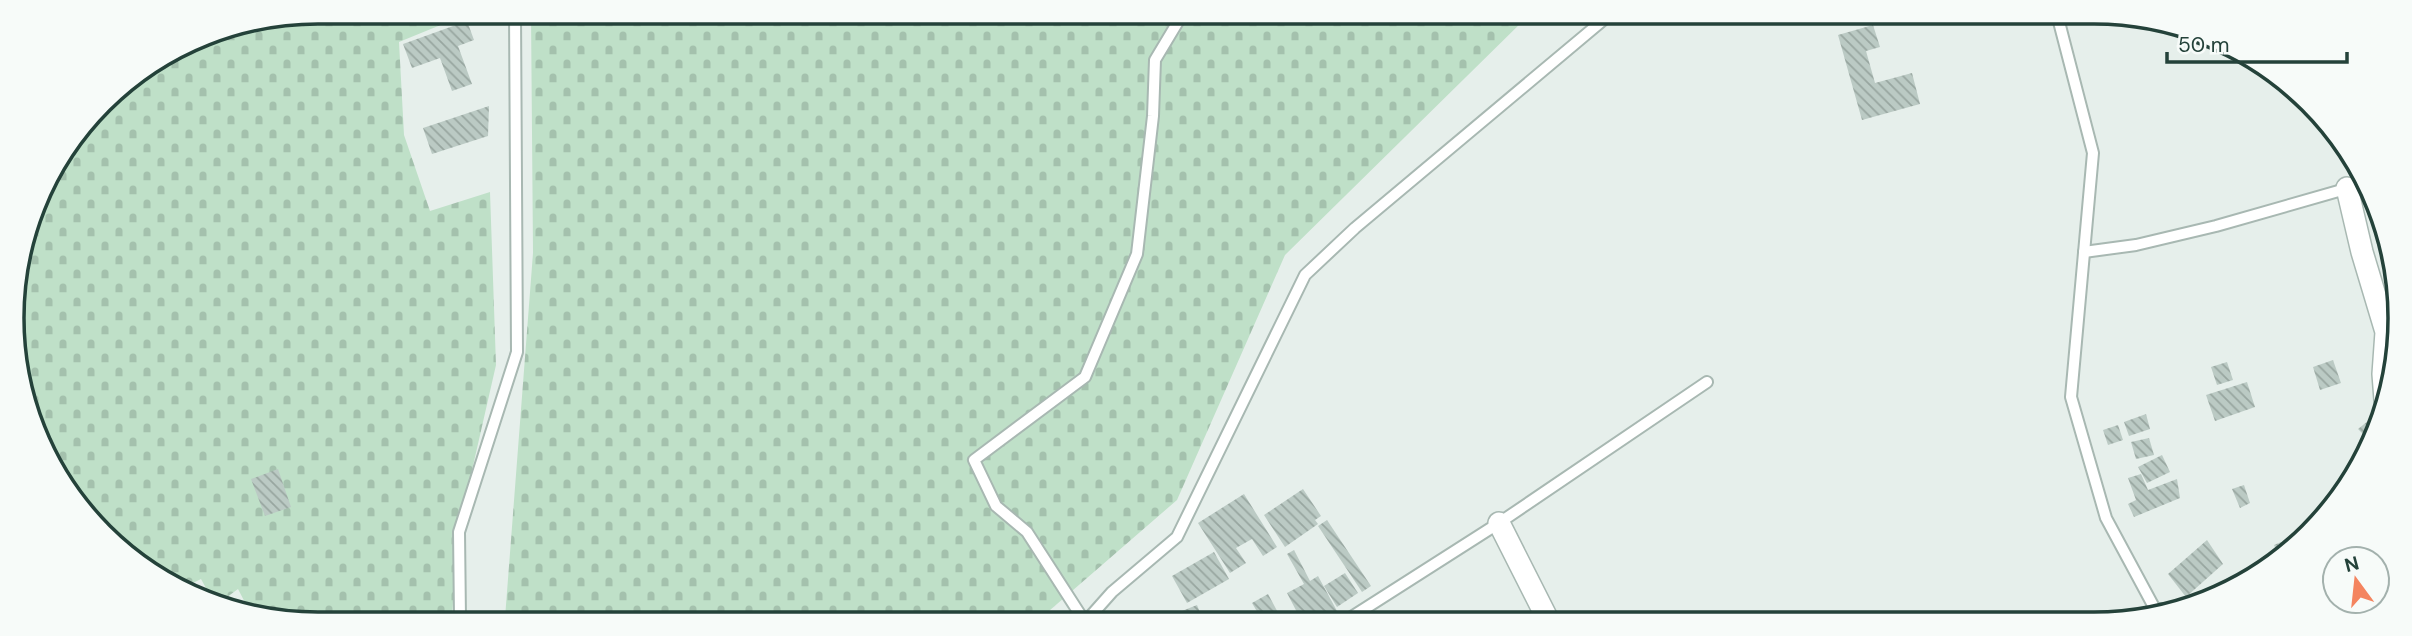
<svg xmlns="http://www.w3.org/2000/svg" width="2412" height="636" font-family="'DM Sans',sans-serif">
  <defs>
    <pattern id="cemetery-stones" width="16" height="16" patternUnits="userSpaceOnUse" patternTransform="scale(1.75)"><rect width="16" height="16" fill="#bfe0c8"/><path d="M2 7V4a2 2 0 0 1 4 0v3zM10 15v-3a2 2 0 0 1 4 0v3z" fill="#a4c1ad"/></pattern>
    <pattern id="building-back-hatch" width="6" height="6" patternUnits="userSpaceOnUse" patternTransform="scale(1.75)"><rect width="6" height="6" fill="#bbcac4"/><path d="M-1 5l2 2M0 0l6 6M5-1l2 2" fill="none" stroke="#98a6a0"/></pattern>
  </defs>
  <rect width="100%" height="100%" fill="#e6efeb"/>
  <g fill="url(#cemetery-stones)">
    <path d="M318,12L470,13L399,42L404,135L430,211L490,192L496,365L457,536L452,618H259L252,616L238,589L219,603L213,601L201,579L181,589L168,584L164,570L156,575L75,504L23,398L13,298L44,182L116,88L201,35Z"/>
    <path d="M531,13L1528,16L1285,255L1177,500L1042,617V619L505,618L533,253Z"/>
  </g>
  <g fill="url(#building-back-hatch)">
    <path d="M467,21L474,40L458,46L472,84L452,91L440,58L412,68L403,44Z"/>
    <path d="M1873,25L1880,47L1866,51L1875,83L1912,73L1920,104L1862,120L1838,35Z"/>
    <path d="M489,106L488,136L432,154L423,128Z"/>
    <path d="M2333,360L2341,383L2320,390L2313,367Z"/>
    <path d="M2227,362L2233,380L2217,385L2211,367Z"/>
    <path d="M2247,382L2255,407L2215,421L2206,395Z"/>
    <path d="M2146,414L2150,429L2129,436L2124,422Z"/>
    <path d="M2368,421L2375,427L2370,441L2358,429Z"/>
    <path d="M2118,425L2123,440L2108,445L2103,430Z"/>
    <path d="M2149,438L2154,455L2136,459L2131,442Z"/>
    <path d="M2162,455L2170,472L2147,483L2138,467Z"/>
    <path d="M278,469L291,507L265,516L251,479Z"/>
    <path d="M2141,474L2148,490L2177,479L2180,498L2134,517L2128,504L2136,500L2128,478Z"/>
    <path d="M2244,485L2250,503L2240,508L2232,489Z"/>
    <path d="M1303,489L1321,516L1315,520L1318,524L1285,547L1264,515Z"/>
    <path d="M1244,494L1277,547L1263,556L1252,539L1236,548L1246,563L1230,573L1198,523Z"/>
    <path d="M1327,520L1371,586L1362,592L1318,526Z"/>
    <path d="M2207,540L2223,564L2186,597L2168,574Z"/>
    <path d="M2281,542L2285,552L2279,557L2274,545Z"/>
    <path d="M1294,550L1310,581L1318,576L1337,611L1321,620H1301L1287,593L1304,584L1287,554Z"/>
    <path d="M1214,552L1229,579L1187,603L1172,576Z"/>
    <path d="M1345,573L1358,593L1337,607L1324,586Z"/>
    <path d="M1268,594L1282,620H1262L1252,603Z"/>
    <path d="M1197,605L1203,620H1186L1182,611Z"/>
  </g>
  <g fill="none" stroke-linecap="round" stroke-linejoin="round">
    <defs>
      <g id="service">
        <path d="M2058,18L2093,153L2071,397L2106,518L2155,609H2173"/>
        <path d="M2084,252L2136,245L2216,226L2363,184"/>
        <path d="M460,618L459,532L517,352L515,13"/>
        <path d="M1083,619L1027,532L996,506L974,460L1085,377L1137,254L1153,116L1155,60L1182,15"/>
        <path d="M1088,619L1112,592L1177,537L1305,275L1355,228L1608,16"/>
        <path d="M1347,620L1499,523L1707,382"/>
      </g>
      <g id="minor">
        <path d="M2347,188L2362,252L2386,332L2383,374L2385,400"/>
        <path d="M1499,523L1548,620"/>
      </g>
    </defs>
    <use href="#service" stroke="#a8b8b2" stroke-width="14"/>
    <use href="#minor" stroke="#a8b8b2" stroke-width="24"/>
    <use href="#service" stroke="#fff" stroke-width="10"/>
    <use href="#minor" stroke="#fff" stroke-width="21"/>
  </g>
  <path d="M0 0H2412V636H0ZM318 24H2094A294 294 0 0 1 2388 318V318A294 294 0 0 1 2094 612H318A294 294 0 0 1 24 318V318A294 294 0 0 1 318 24Z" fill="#f7fbf9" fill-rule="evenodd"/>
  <path fill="none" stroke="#24423a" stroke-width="3.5" d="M318 24H2094A294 294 0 0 1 2388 318V318A294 294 0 0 1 2094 612H318A294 294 0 0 1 24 318V318A294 294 0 0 1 318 24Z"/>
  <g transform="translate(2356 580) rotate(345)"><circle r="33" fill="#f7fbf9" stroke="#a3b1ad" stroke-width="2"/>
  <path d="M0-5L12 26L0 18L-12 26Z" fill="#f4845f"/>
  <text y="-10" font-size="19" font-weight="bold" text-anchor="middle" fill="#24423a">N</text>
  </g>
  <path d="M2167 52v10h180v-10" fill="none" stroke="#24423a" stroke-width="3.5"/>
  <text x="2178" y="52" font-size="21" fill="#24423a" stroke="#f7fbf9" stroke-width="5" paint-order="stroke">50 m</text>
</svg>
